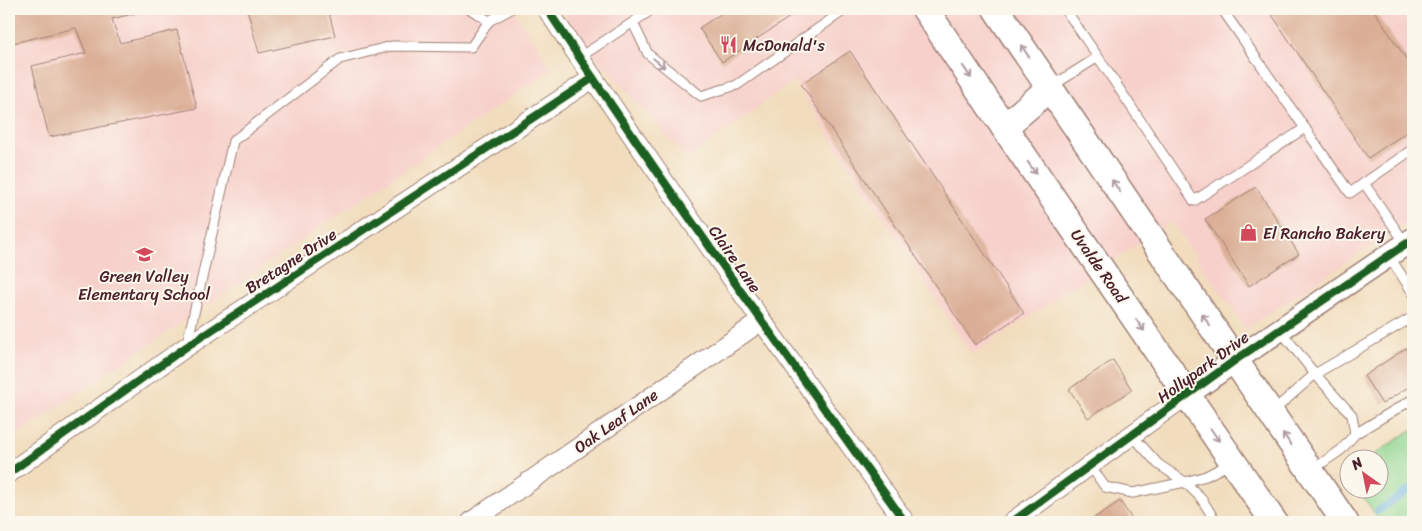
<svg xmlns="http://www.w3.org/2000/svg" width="1422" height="531" font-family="Sriracha,sans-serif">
  <rect width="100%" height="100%" fill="#fbf7ec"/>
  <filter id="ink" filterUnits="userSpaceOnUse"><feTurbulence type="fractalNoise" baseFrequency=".02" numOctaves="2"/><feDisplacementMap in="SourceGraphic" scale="10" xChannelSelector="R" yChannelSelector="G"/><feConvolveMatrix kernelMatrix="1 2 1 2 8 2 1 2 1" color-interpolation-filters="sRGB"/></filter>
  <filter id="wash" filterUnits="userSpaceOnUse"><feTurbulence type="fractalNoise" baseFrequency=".0096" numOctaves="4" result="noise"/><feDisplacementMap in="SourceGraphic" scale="20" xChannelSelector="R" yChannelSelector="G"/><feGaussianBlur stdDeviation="1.12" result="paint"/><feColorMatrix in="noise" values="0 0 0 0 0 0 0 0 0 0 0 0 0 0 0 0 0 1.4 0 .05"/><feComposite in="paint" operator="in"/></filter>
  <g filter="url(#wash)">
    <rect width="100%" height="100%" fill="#f1ddbd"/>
    <g fill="#f7d0cb">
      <path d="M9,9H513L552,69L9,441Z"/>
      <path d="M562,9H1413V218L1246,329L1171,222L972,355L794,81L687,159L582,42Z"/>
    </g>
    <path fill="#90d690" stroke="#6d7a5e" d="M1413,429V513L1399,522H1380L1358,489L1380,488V458H1369Z"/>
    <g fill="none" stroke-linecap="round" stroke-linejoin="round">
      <path stroke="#64b0dd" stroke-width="7" d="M1378,511L1413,487"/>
    </g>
    <g id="blocks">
      <g fill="#dbaf96">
        <path d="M9,9H152L112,19L120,43L177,30L197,108L49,137L32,66L86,53L76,28L9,44Z"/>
        <path d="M247,9H328L335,36L259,53Z"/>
        <path d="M728,9H802L722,62L699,28Z"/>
        <path d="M1268,9H1373L1413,69V128L1368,158Z"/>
        <path d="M850,51L1024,313L975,345L801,84Z"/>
        <path d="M1256,187L1299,254L1249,286L1205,219Z"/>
        <path d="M1406,348L1413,359V384L1382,404L1364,376Z"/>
        <path d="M1113,360L1132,390L1088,418L1069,389Z"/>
        <path d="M1120,501L1134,522H1096L1093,519Z"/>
      </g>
    </g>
  </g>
  <g filter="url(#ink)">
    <use href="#blocks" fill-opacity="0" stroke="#9e7e74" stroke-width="1"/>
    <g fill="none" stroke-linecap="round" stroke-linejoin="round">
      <defs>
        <g id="service">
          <path d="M470,9L489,21L511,9"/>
          <path d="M1065,9L1098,57"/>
          <path d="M1222,9L1350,193L1413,149"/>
          <path d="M633,23L648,54L701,96L737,85L846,9"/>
          <path d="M580,57L653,9"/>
          <path d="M1052,86L1098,57L1194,201L1305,128"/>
          <path d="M1364,183L1405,243"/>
          <path d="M1389,256L1413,293"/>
          <path d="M1280,330L1315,374L1352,415L1355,434L1341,450L1312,470"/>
          <path d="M187,344L233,141L340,59L392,46L471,47L489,21"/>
          <path d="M1273,411L1315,374L1413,317"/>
          <path d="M1355,434L1413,399"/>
          <path d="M1132,435L1158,464L1185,482L1206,476L1231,463"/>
          <path d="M1090,465L1105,487L1133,493L1185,482L1201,498L1216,522"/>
        </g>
        <g id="minor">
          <path d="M547,9C662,183 784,352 905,522"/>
          <path d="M9,473L186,347L593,78"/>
          <path d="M471,522L761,321"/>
          <path d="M1012,522L1188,394"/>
        </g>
        <path id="tertiary" d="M1188,394L1234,361L1413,239"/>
        <g id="secondary">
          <path d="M925,9L1004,127L1274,522"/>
          <path d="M996,9L1345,522"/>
          <path d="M1004,127L1050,88"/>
        </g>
      </defs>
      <use href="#service" stroke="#9e7e74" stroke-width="11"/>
      <use href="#minor" stroke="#9e7e74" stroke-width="21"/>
      <use href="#tertiary" stroke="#9e7e74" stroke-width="25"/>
      <use href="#secondary" stroke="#9e7e74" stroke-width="29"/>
      <use href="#service" stroke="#fff" stroke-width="9"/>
      <use href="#minor" stroke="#fff" stroke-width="19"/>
      <use href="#tertiary" stroke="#fff" stroke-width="22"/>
      <use href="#secondary" stroke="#fff" stroke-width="26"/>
      <defs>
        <g id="cycleway">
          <path d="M547,9C662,183 784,352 905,522"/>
          <path d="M9,473L186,347L593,78"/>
          <path d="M1012,522L1234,361L1413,239"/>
        </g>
      </defs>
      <use href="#cycleway" stroke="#fbf7ec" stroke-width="11"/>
      <use href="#cycleway" stroke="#1b5e20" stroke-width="8"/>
    </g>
    <defs><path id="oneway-shaft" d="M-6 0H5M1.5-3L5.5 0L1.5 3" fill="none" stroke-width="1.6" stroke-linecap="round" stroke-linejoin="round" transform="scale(1.25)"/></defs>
    <g stroke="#ae9aa0">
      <use href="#oneway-shaft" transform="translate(1025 51) rotate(-124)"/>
      <use href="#oneway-shaft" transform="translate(659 63) rotate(39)"/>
      <use href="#oneway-shaft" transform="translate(967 72) rotate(56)"/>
      <use href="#oneway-shaft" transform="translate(1032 168) rotate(55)"/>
      <use href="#oneway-shaft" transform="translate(1116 186) rotate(-124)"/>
      <use href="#oneway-shaft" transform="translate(1206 320) rotate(-124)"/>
      <use href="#oneway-shaft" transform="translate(1140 325) rotate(55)"/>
      <use href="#oneway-shaft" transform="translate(1215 435) rotate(56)"/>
      <use href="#oneway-shaft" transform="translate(1287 439) rotate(-124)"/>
    </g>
  </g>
  <defs>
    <symbol id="restaurant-bare" viewBox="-9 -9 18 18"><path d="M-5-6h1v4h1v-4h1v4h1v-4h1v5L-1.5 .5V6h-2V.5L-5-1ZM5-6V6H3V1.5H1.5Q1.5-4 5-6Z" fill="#d1495b" stroke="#fbf7ec" stroke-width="2.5" paint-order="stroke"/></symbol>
    <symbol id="shop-bare" viewBox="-9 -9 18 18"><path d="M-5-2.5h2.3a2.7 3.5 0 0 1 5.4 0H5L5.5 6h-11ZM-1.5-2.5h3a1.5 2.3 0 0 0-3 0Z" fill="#d1495b" stroke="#fbf7ec" stroke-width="2.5" paint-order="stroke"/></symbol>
    <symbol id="school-bare" viewBox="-9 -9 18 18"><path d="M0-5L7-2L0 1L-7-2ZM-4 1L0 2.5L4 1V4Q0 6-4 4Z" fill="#d1495b" stroke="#fbf7ec" stroke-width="2.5" paint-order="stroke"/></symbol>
  </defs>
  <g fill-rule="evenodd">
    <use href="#restaurant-bare" x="716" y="32" width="25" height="25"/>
    <use href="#shop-bare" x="1236" y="220" width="25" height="25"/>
    <use href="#school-bare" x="132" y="242" width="25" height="25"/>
  </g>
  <g text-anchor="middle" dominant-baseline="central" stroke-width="4" stroke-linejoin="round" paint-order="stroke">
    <g font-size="16" fill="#4a1f2b" stroke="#fbf7ec" text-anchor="start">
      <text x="743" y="45">McDonald's</text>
      <text x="1263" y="233">El Rancho Bakery</text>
      <text x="144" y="276" text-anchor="middle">Green Valley<tspan x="144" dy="18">Elementary School</tspan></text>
    </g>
    <g font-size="16" fill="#4a1f2b" stroke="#fbf7ec">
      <text transform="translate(735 259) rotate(55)">Claire Lane</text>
      <text transform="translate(291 261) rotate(-33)">Bretagne Drive</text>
      <text transform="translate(1099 266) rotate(55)">Uvalde Road</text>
      <text transform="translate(1203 367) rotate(-36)">Hollypark Drive</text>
      <text transform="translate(616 421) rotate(-35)">Oak Leaf Lane</text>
    </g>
  </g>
  <rect width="1422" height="531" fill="none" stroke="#fbf7ec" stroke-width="30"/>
  <g transform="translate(1364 474) rotate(327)"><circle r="24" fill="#fbf7ec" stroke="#b4a19f"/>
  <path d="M0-4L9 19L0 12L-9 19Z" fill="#d1495b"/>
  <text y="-8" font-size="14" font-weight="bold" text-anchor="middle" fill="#4a1f2b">N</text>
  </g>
</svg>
